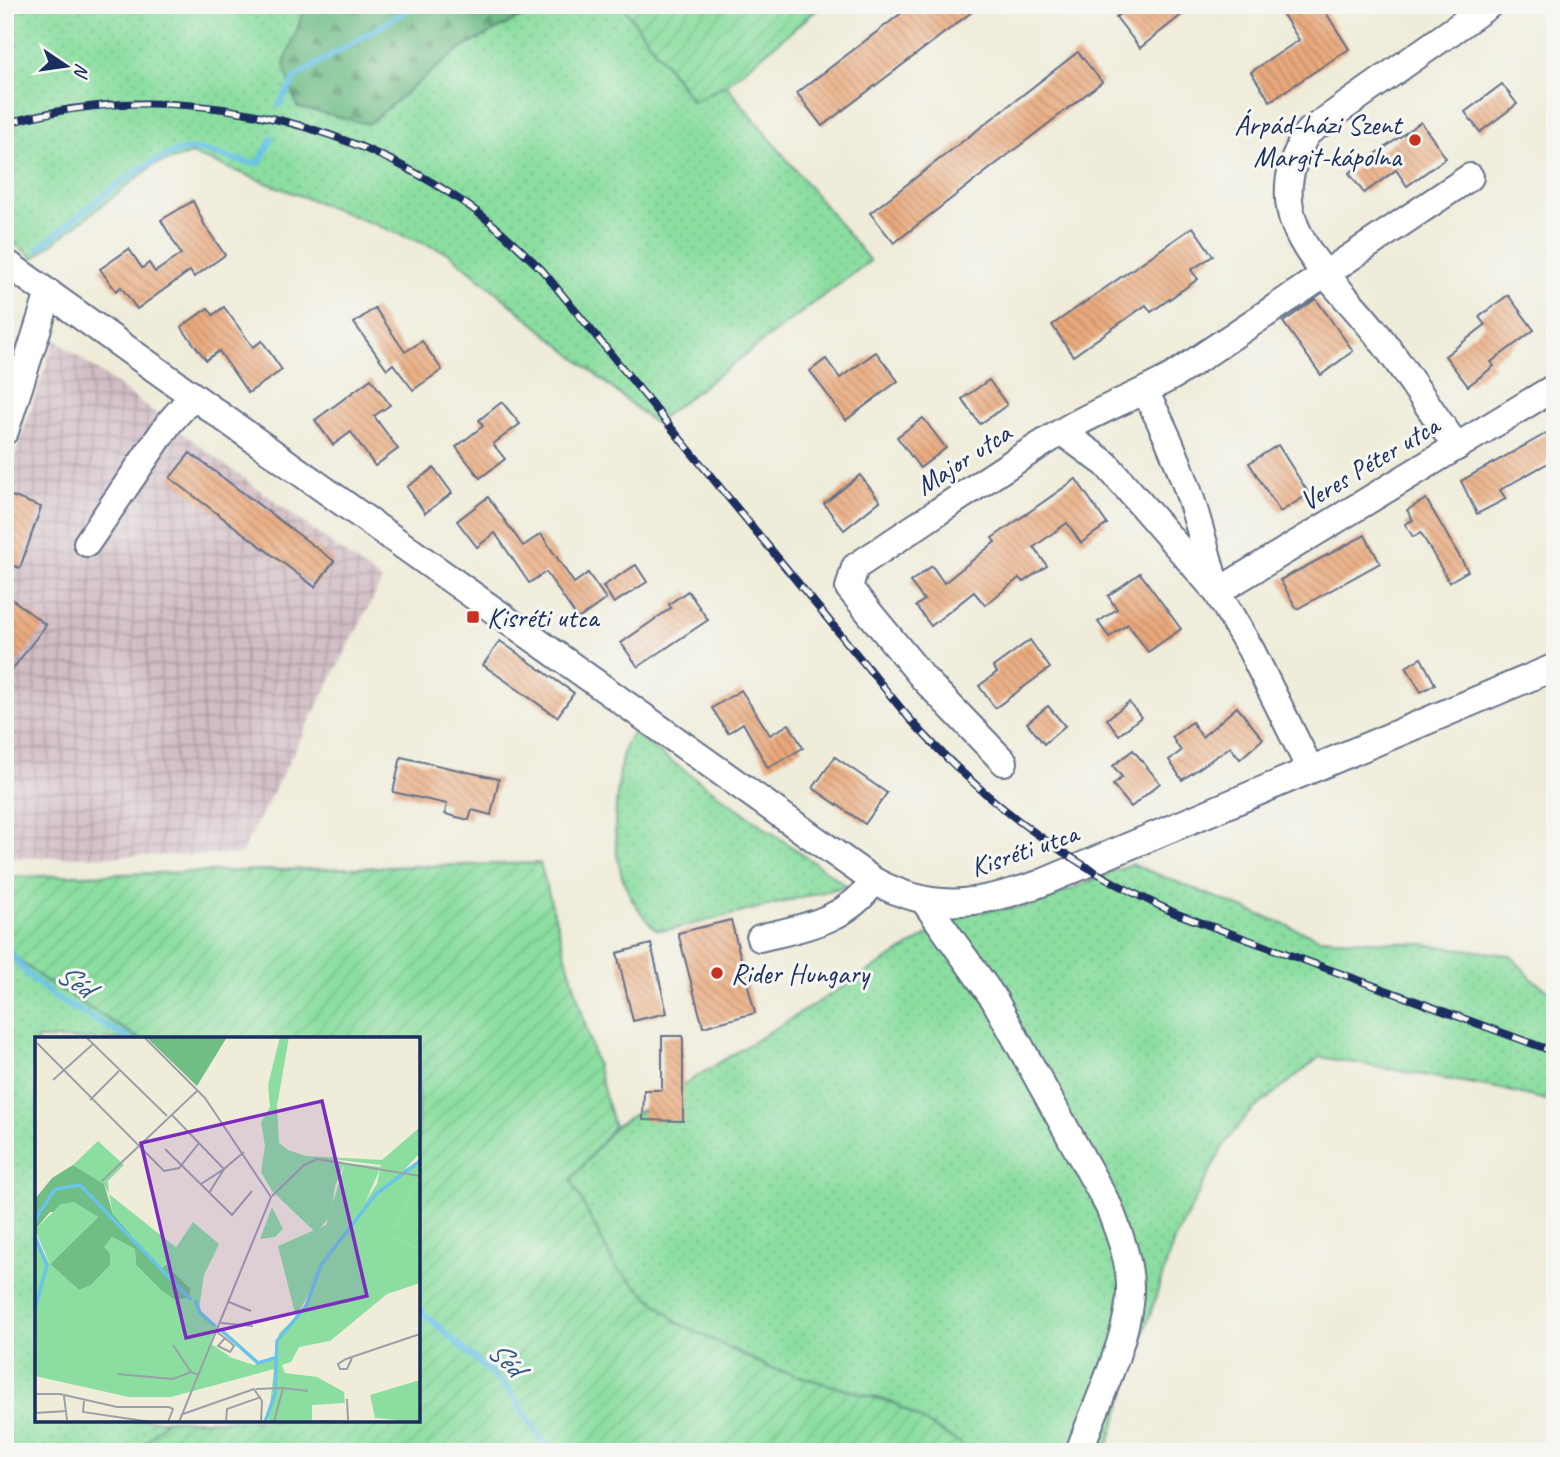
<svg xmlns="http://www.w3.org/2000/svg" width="1560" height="1457" font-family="Caveat,sans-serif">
  <defs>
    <pattern id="industrial-grid" width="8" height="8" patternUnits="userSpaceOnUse" patternTransform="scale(1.75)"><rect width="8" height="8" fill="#d2bdc5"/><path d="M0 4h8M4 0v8" fill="none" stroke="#aa9aa3"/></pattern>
    <pattern id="grass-dots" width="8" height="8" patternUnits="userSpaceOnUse" patternTransform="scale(1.75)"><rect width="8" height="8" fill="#8bdea0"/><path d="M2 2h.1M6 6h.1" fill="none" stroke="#77bf8c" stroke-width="1.8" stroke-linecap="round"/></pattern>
    <pattern id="forest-firs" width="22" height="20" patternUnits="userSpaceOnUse" patternTransform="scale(1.75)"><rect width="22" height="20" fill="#70bd86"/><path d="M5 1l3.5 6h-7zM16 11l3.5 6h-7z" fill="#5b9a71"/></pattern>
    <pattern id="garden-furrows" width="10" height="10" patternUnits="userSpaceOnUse" patternTransform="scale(1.75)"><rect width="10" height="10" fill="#8bdea0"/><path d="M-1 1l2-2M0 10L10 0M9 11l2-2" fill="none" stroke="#77bf8c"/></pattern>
    <pattern id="building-back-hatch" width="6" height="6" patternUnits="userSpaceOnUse" patternTransform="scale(1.75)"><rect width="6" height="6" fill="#eaa97b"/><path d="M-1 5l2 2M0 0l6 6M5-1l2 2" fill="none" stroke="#bd8a68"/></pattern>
  </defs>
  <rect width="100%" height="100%" fill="#f6f6f2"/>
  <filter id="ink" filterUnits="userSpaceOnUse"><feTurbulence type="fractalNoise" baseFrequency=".0143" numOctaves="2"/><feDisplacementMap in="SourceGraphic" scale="14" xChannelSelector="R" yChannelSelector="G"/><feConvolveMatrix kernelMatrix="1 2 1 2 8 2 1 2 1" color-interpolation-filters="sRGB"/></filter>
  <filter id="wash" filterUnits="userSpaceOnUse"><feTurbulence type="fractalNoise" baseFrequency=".00686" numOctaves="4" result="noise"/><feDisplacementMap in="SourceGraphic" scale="28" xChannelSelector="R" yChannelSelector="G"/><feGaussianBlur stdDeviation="1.57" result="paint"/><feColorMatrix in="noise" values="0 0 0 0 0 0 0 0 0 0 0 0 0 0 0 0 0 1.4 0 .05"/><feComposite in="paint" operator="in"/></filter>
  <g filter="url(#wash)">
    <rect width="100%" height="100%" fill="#efecd9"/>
    <path fill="url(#industrial-grid)" d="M55,339L382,581L241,854L5,858V483Z"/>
    <g fill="url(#grass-dots)" stroke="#53867f" stroke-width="2">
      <path d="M5,5H306L284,65L368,124L457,51L543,5H622L692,101L726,85L870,261L654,423L449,253L192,154L154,165L34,258L5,237Z"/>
      <path d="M633,734L847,886L674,929L657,930C612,890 611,834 619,780C621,763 621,746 633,734Z"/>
      <path d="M1131,864L1319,938L1422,944L1510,955L1532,979L1555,995V1102L1497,1088L1320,1057L1249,1113L1225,1143L1174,1240L1106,1452H1093L1146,1283L1125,1329L1079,1452H974L893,1403L770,1368L678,1323L615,1267L571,1180L614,1127L964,913L1031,906Z"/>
      <path d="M5,948L43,979L140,1039H37V1420H166L138,1452H5Z"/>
    </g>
    <path fill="url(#forest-firs)" stroke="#467672" stroke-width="2" d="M306,5H543L457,51L368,124L297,107L284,65Z"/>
    <g fill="url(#garden-furrows)" stroke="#53867f" stroke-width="2">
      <path d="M622,5H823L726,85L693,101Z"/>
      <path d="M540,863L614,1127L571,1180L615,1267L678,1323L770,1368L893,1403L974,1452H138L166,1420H418V1039H140L43,979L6,950L5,877Z"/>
    </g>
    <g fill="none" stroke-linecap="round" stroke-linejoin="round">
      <g stroke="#6ac3e8" stroke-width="6">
        <path d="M279,105L297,76L416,5"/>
        <path d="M38,249C71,223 146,154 185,150C210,147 234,164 259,163L272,138"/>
        <path d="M5,946L27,974L54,997L130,1039"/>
        <path d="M418,1308L508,1389L550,1452"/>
      </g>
    </g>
    <g id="blocks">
      <g fill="url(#building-back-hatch)">
        <path d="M912,5H981L822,126L797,93Z"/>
        <path d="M1130,5H1194L1140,48L1116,17Z"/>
        <path d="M1277,5H1321L1349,49L1270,101L1251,72L1299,40Z"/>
        <path d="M1078,52L1102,82L894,243L870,213Z"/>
        <path d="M1502,84L1517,104L1480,132L1465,112Z"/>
        <path d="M1421,122L1446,158L1407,186L1396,170L1364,193L1349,173Z"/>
        <path d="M193,201L205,226L225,255L194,277L190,271L137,309L121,287L116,291L100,269L129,249L142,268L149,263L155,272L181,254L161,220Z"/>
        <path d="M1193,227L1213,256L1191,270L1198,279L1151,312L1146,305L1073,356L1052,325Z"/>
        <path d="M1508,295L1534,330L1491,362L1494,366L1468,386L1445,356L1485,325L1479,317Z"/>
        <path d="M1316,299L1353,351L1321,375L1283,322Z"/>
        <path d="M224,307L253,347L262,341L282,370L248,393L219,351L206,360L181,327L208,308L213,315Z"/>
        <path d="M375,308L405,352L422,341L442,370L413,390L393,364L387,369L354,323Z"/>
        <path d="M876,352L898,381L846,420L810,371L826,359L840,378Z"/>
        <path d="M371,379L390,405L374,416L398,449L375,466L351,432L333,445L315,420Z"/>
        <path d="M989,380L1007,405L980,424L962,399Z"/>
        <path d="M502,402L520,424L493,444L505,459L480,478L456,447L483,426L479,420Z"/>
        <path d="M923,418L946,448L920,468L897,437Z"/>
        <path d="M1547,433L1555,447V459L1500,490L1506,499L1477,514L1461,481Z"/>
        <path d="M1278,445L1309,494L1280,512L1249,463Z"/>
        <path d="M190,453L334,561L315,587L170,478Z"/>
        <path d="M434,468L452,493L425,513L407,487Z"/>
        <path d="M860,475L880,501L844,530L824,504Z"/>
        <path d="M1076,479L1107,524L1081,543L1067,523L1034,547L1047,566L1023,582L1019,578L985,605L974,592L931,626L916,606L924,600L910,582L932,566L944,583L995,542L992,538Z"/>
        <path d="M9,495L41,507L20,568L5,563V505Z"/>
        <path d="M488,497L523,546L541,534L574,583L588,573L606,599L578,619L546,572L529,583L495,533L477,547L457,521Z"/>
        <path d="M1426,499L1468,571L1449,582L1421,533L1413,537L1405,524L1413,520L1407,510Z"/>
        <path d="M1365,535L1380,563L1297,609L1280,580Z"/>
        <path d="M636,565L647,582L614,603L603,586Z"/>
        <path d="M1140,573L1181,629L1148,652L1128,624L1109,637L1098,622L1117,609L1108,596Z"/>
        <path d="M688,591L708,620L638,667L621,643L671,608L669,604Z"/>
        <path d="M5,594L46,625L5,679Z"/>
        <path d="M1030,640L1050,668L995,708L979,686L997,672L993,667Z"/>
        <path d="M500,641L574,693L557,717L483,665Z"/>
        <path d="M1421,658L1435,684L1421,692L1406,667Z"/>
        <path d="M741,690L770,735L789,724L803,748L768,768L743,723L728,733L712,708Z"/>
        <path d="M1129,702L1141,717L1119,735L1107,719Z"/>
        <path d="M1048,706L1065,726L1044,744L1027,723Z"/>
        <path d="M1237,707L1263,739L1240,759L1230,747L1182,780L1169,760L1181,751L1172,737L1192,722L1202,737Z"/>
        <path d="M1133,750L1160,783L1131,807L1113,785L1122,777L1113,766Z"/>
        <path d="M401,757L499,779L491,815L472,810L469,820L445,814L447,804L393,792Z"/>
        <path d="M835,757L887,793L865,824L813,788Z"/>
        <path d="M731,920L755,1013L703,1027L678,933Z"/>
        <path d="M651,944L667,1013L633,1021L617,953Z"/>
        <path d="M662,1036H683V1121L643,1120L644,1090H662Z"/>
      </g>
    </g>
  </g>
  <g filter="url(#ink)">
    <use href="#blocks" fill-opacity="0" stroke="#657189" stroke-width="2"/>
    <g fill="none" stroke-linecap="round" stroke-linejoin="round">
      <defs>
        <g id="minor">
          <path d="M5,262L874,881C934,913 977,905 1039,884L1555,667"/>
          <path d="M1145,392C1182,459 1198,519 1217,592L1555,387"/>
          <path d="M5,431L49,293"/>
          <path d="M1062,432L1106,464L1217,592L1251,650L1310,769"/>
          <path d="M1457,447C1431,411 1407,373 1380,338C1330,272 1253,224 1307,133L1489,5"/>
          <path d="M87,543L169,423L193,396"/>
          <path d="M1004,762L924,679L849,588L855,567C924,522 992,474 1063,431C1098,410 1137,396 1173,376L1470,177"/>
          <path d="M925,902L994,999L1109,1207C1119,1233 1131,1263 1130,1291C1129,1339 1095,1406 1079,1452"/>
          <path d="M760,938C804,927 847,921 874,881"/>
        </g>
      </defs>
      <use href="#minor" stroke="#657189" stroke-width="30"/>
      <use href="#minor" stroke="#fff" stroke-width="26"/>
      <defs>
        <path id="rail" d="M5,124C161,78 334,113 466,204C494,223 518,247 542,270L908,717C987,805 1067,864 1175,913L1555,1052"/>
      </defs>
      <use href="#rail" stroke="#1b2f5e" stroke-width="8"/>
      <use href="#rail" stroke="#f6f6f2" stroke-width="5" stroke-dasharray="16" stroke-linecap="butt"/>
    </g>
  </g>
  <g fill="#c8321e" stroke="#f6f6f2" stroke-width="2.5">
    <circle cx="1415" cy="140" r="7"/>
    <rect x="466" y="610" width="14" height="14" rx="3.5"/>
    <circle cx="717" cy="973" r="7"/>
  </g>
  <g text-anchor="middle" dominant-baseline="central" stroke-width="6" stroke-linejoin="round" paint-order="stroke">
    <g font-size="28" fill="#1b2f5e" stroke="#f6f6f2" text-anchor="start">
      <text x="1401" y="124" text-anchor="end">Árpád-házi Szent<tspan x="1401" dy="32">Margit-kápolna</tspan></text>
      <text x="487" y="617">Kisréti utca</text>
      <text x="731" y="973">Rider Hungary</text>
    </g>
    <g font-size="28" fill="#1b2f5e" stroke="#f6f6f2">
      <text transform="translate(963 459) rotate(-33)">Major utca</text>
      <text transform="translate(1369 463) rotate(-31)">Veres Péter utca</text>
      <text transform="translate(1024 850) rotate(-19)">Kisréti utca</text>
    </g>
    <g font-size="30" font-style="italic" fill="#2f5480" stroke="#f6f6f2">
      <text transform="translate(75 980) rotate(33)">Séd</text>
      <text transform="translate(506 1358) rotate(44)">Séd</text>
    </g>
  </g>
  <g transform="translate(35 1037)">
    <rect width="385" height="385" fill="#efecd9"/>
    <path d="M245,0H254L242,69L244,106L253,113L271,119L347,123L385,90V116L370,132L385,126V136L361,190L327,170L342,147L346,128L297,122L310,126L300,149L296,178L281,196L237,154L226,135L230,109L226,85L235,70L233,48ZM63,104L89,128L73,144L74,157L69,147L38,128ZM237,170L248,192L240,200L225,202ZM158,185L184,207L169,238L164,272L182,289L175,306L197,321L219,328L240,319L244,296L269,273L283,233L292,223L356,200L385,212V246L352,257L295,304L264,310L256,325L247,328L250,336L282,340L309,355L310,366L277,368V385H233L239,332L136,360H94L0,339V201L15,227L44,253L56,248L75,228L69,210L77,200L100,212L101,228L125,252L155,251L130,227ZM385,343V385L340,381L335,358Z" fill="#8bdea0"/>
    <path d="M111,0H192L162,49ZM38,128L69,147L78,177L126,232L130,227L155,251V261L139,262L125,252L101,228L100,212L77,200L69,210L75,217V228L56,248L44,253L15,227L63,180L15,175L0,193V162L17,141Z" fill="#70bd86"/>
    <path d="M310,126L346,130L328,170L361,190L385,136V212L356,200L332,244L292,223L261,280L243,209L291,188ZM74,157L143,212L125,232L78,177ZM39,165L63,180L15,227L0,193L26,167Z" fill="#8bdea0"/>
    <path fill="none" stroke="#6ac3e8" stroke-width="3.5" d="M0,183L20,152L45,148L156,263M0,200L12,228L0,272M160,263L165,276L180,289M186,293L223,326L240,321M230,385L240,357L242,304L271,269L286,228L341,157L385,124"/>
    <path fill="none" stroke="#9aa0a8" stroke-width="2" d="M51,0L132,79M109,0L170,61L236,160L144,385M2,6L129,134L144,131L164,106M18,43L58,7M55,63L84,34M136,77L189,132L166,147M130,112L197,178L217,154M67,144L163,53M174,156L189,132L209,115M237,159L269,128L282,122L385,139M194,265L216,274M186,286L218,289M182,295L190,301L197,307L199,309L195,315L183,309L190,301M138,308L156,335M317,321L312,332H305L303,327L311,322L385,297M82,337L138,342L156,335L164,338M221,352L248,351M0,357H25L82,370H134L138,372L133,385M29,359L32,383M312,362L313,383M49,364L48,375L116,385M0,376L32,374M148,377L219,352L227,364L226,385M284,384L313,385M17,385H61M191,385L192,372L226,360M239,385L248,351L273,354"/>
    <path fill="#7b2cbf" fill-opacity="0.15" stroke="#7b2cbf" stroke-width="3.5" d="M287,64L332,259L151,301L106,106Z"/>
    <rect width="385" height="385" fill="none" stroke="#1b2f5e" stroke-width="3.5"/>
  </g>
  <rect width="1560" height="1457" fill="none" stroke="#f6f6f2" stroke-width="28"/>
  <g transform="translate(66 66) rotate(103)" stroke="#f6f6f2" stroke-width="5" paint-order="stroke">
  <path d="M0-5L12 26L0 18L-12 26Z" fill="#1b2f5e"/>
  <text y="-10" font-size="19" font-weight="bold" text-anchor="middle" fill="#1b2f5e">N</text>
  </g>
</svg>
